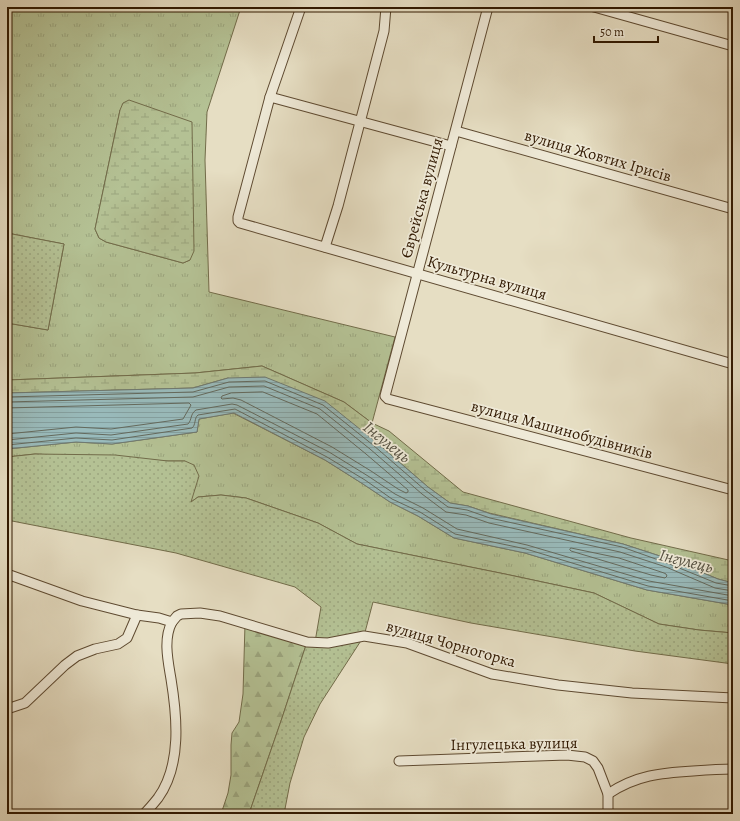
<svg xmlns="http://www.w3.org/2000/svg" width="740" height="821" font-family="Alegreya,serif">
  <defs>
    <pattern id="grass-tufts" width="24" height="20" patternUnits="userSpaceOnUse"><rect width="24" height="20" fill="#b4c194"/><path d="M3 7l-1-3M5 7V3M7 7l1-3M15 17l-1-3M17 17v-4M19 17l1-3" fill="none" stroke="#9ba57e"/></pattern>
    <pattern id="forest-firs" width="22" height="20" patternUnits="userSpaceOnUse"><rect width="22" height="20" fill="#b4c194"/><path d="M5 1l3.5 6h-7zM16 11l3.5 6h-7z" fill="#9ba57e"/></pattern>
    <pattern id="wetland-marsh" width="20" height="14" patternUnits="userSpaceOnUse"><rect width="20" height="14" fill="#b4c194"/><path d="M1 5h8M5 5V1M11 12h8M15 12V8" fill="none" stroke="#9ba57e"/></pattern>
    <pattern id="garden-dots" width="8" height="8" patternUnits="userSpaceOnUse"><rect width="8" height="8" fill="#b4c194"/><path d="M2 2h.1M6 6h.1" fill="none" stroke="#9ba57e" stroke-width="1.8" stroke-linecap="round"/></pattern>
    <pattern id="water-rules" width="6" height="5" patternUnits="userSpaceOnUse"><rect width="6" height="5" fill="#99bbbc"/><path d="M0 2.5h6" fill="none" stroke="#84a0a0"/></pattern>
  </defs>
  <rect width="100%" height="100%" fill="#e6dec3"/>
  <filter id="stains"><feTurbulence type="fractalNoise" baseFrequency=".005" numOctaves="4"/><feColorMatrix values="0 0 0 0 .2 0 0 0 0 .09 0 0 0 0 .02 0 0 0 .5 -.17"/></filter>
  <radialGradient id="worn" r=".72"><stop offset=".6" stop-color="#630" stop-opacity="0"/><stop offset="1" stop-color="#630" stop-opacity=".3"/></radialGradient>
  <g fill="url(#grass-tufts)" stroke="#726c4a" fill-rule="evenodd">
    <path d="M7,7H241L207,112L205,160L209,292L395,337L372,423L344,402L262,366L195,373L7,380V323L48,330L64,244L7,233ZM120,110L190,260L183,263L106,242L99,238L95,229Z"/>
    <path d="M233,413L325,460L363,484L390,502L418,516L454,538L525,553L647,590L733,605V633L699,630L659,624L594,593L505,574L357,544L318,523L246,498L221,495L198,497L191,502L185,461H168L35,454L7,457V449L76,442L112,444L197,432L199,419Z"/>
  </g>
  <path fill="url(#forest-firs)" stroke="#726c4a" d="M245,624L307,642L282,718L251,808L250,814H221L228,793L231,775V745L232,733L239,722L243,694Z"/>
  <g fill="url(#wetland-marsh)" stroke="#726c4a">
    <path d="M129,100L192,122L194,251L190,260L183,263L106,242L99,238L95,229L120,110L123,103Z"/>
    <path d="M262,366L344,402L372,423L389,431L463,492L631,538L733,561V583L718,579L669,559L623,544L489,513L468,506L450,503L428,487L376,442L228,378L193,388L7,393V380L195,373Z"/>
  </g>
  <g fill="url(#garden-dots)" stroke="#726c4a">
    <path d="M7,233L64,244L48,330L7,323Z"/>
    <path d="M35,454L115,455L168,461H185L194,465L199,476L191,502L198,497L221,495L246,498L318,523L357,544L505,574L594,593L659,624L699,630L733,633V664L635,651L471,623L373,602L364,636L320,704L304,737L290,783L284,814H250L251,808L282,718L307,642H315L321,607L295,587L176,553L7,520V457Z"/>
  </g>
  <path fill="url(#water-rules)" stroke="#6f7a71" d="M265,377L325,401L376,442L428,487L450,503L468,506L491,514L623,544L669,559L718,579L733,583V605L647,590L525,553L454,538L418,516L390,502L363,484L325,460L234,413L199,419L197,432L112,444L76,442L7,449V393L193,388L228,378Z"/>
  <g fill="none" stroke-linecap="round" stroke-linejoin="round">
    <g stroke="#646a5e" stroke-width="1">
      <path d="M263,392L317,414L366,454L408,490V492L406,493L398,489L371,471L332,447L241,400L233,398L222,399L221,398L222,396L231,393Z"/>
      <path d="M7,397L193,392L229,382L265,381L323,405L373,445L425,490L448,507L467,510L490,518L622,547L667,563L716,583L733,586"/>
      <path d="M7,402L193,397L229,387L264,386L320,409L370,449L422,494L446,512L466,515L489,523L620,552L666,567L715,588L733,591"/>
      <path d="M7,408L189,403L191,405L183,419L111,429L76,427L7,434"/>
      <path d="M7,440L76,433L111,435L188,424C192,420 190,414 196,410L232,404L237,405L329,452L368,476L395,494L423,508L457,529L527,545L649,581L733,596"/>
      <path d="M7,445L76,438L112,440L192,428C196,425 194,418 198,415L235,409L327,457L365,480L392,499L420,512L455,534L526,549L648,586L733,601"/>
      <path d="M571,548L619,558L664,573L666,574L667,576L665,578L651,575L571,551L570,550Z"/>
    </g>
    <defs>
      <g id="street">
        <path d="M301,7L270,97L238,217V221L240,223L733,364"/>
        <path d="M488,7L385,396L388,399L733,490"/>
        <path d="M594,7L733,46"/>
        <path d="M270,97L451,146"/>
        <path d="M456,131L733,209"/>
        <path d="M325,247L338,206L384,31L386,7"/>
        <path d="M7,574L82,601L137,615L159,618L172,622L177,616L181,614L200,613L220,616L307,642L328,643L364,636L407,643L492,674L558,685L632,693L733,698"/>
        <path d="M7,709L25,703L65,665L77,656L95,649L118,644L127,638L137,615"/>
        <path d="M399,761L567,755L585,757L593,761L598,768L608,794V814"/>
        <path d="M608,794C636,775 661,773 693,771C706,770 720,769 733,769"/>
        <path d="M144,814C149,809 154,803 158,798C182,765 177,716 171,679C168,661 163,639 172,622"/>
      </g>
    </defs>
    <use href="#street" stroke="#5e4a31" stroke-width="11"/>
    <use href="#street" stroke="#efead8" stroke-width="9"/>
  </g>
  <g text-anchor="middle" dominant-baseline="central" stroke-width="3.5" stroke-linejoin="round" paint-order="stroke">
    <g font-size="16" fill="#301800" stroke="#efead8">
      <text transform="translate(598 156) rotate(16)">вулиця Жовтих Ірисів</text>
      <text transform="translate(422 198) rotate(-75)">Єврейська вулиця</text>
      <text transform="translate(487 278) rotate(16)">Культурна вулиця</text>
      <text transform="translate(562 430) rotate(15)">вулиця Машинобудівників</text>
      <text transform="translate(451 644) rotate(16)">вулиця Чорногорка</text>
      <text transform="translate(514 744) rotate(-1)">Інгулецька вулиця</text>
    </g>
    <g font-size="17" font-style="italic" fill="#555142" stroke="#efead8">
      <text transform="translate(387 442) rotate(39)">Інгулець</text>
      <text transform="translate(686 561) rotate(14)">Інгулець</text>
    </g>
  </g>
  <rect width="740" height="821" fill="none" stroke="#e6dec3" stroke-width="24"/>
  <rect x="8" y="8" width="724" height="805" fill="none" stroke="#301800" stroke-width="2"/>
  <rect x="12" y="12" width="716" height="797" fill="none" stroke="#301800"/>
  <path d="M594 36v6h64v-6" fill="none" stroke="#301800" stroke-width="2"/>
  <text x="600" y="36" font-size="12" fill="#301800" stroke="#efead8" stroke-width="3" paint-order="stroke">50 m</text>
  <rect width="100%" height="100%" filter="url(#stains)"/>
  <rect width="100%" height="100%" fill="url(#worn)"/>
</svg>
